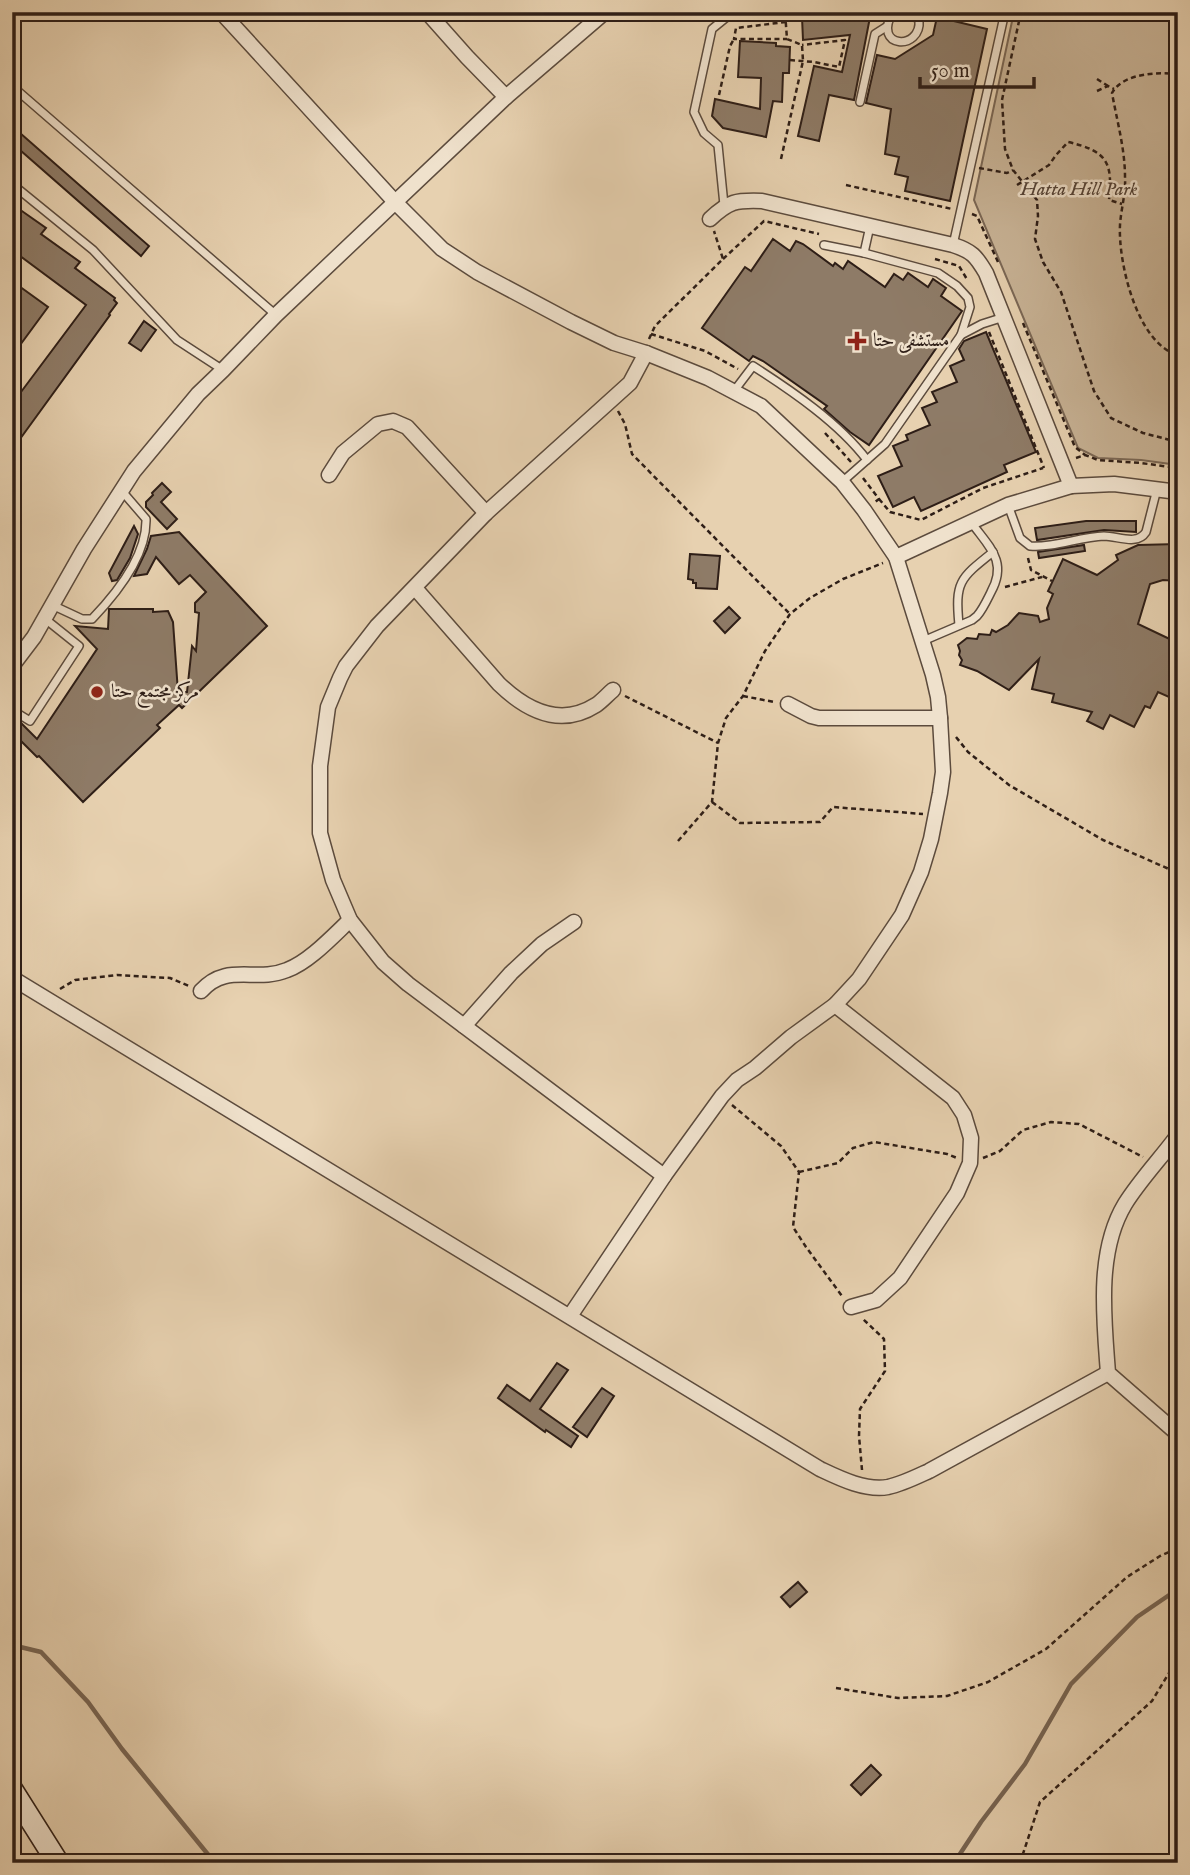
<svg xmlns="http://www.w3.org/2000/svg" width="1190" height="1875" font-family="'IM FELL English',Amiri,serif">
  <rect width="100%" height="100%" fill="#e7d1b0"/>
  <filter id="stains"><feTurbulence type="fractalNoise" baseFrequency=".00286" numOctaves="4"/><feColorMatrix values="0 0 0 0 .2 0 0 0 0 .09 0 0 0 0 .02 0 0 0 .5 -.17"/></filter>
  <radialGradient id="worn" r=".72"><stop offset=".6" stop-color="#630" stop-opacity="0"/><stop offset="1" stop-color="#630" stop-opacity=".3"/></radialGradient>
  <path fill="#c8b396" stroke="#7b6856" stroke-width="2" d="M1014,12H1178V465L1141,460L1098,458L1078,448L974,200Z"/>
  <g fill="none" stroke-linecap="round" stroke-linejoin="round">
    <g stroke="#776554" stroke-width="4.5">
      <path d="M12,1645L41,1652L88,1702L122,1749L215,1863"/>
      <path d="M954,1863L981,1822L1025,1764L1071,1684L1137,1617L1178,1589"/>
    </g>
  </g>
  <g fill="#8e7b67" stroke="#2e1e17" stroke-width="2">
    <path d="M855,12H871L854,100L829,95L819,141L798,136L814,66L842,72L850,35L803,40L802,17L855,14Z"/>
    <path d="M937,17L987,29L950,201L905,191L908,177L895,174L899,157L885,154L891,109L866,103L877,55L895,59L933,35Z"/>
    <path d="M740,41L776,43V46L790,47L789,73H783L782,102L773,101L766,137L723,128L712,116L715,99L760,109L761,78L738,77Z"/>
    <path d="M12,126L149,246L141,256L12,143Z"/>
    <path d="M19,209L46,228L41,234L80,262L75,268L115,298L114,300L117,303L109,314L110,315L12,450V392L18,396L86,305L12,250V217Z"/>
    <path d="M773,239L790,251L796,241L803,244L833,266L835,263L843,269L848,261L885,287L894,274L903,280L908,273L928,287L933,279L946,288L941,296L962,311L869,445L850,432L824,409L827,406L763,361L753,356L749,361L702,328L745,267L751,271Z"/>
    <path d="M12,281L48,307L12,356Z"/>
    <path d="M144,321L156,330L141,351L129,343Z"/>
    <path d="M986,332L1036,452L1004,465L1007,472L921,511L914,497L893,507L878,476L902,466L893,446L908,440L906,435L930,425L922,408L937,402L932,392L957,382L950,366L964,360L959,349L964,341Z"/>
    <path d="M162,483L171,492L161,502L177,519L167,529L146,507V502L153,495L152,493Z"/>
    <path d="M1086,521H1136V532L1104,530L1037,540L1035,528Z"/>
    <path d="M134,526L138,534L130,558L117,580L112,581L109,573Z"/>
    <path d="M179,532L267,626L182,708L179,705L157,725L160,728L83,802L39,756L37,757L21,741L12,730L20,722L37,739L97,649L75,626L108,629L109,609H153V612L168,611L173,622L178,692H187L192,646L196,651L199,613L195,612V603L206,592L190,575L179,584L156,557L147,574L134,576L147,549L151,536Z"/>
    <path d="M1178,544V581L1163,580L1150,584L1138,624L1178,643V701L1158,692L1150,708L1145,706L1134,727L1110,715L1103,729L1087,721L1092,712L1052,702L1054,694L1032,689L1039,659L1009,690L977,671L960,665L962,660L959,655L960,651L958,645L967,638L977,639L979,634L990,635L992,630L996,632L1008,625L1019,613L1038,616L1040,622L1049,619L1047,608L1053,594L1048,591L1063,559L1097,575L1118,560L1116,555L1138,545Z"/>
    <path d="M1084,545L1085,551L1039,558L1038,552Z"/>
    <path d="M690,554L720,556L717,589L696,588V583H693V580L688,579Z"/>
    <path d="M729,607L740,618L725,633L714,621Z"/>
    <path d="M557,1363L568,1370L540,1409L578,1436L571,1447L546,1430L545,1432L498,1398L507,1385L530,1401Z"/>
    <path d="M602,1388L614,1396L587,1437L573,1427Z"/>
    <path d="M798,1582L807,1592L790,1607L781,1597Z"/>
    <path d="M871,1765L881,1775L861,1795L851,1785Z"/>
  </g>
  <g fill="none" stroke-linecap="round" stroke-linejoin="round">
    <defs>
      <g id="service">
        <path d="M893,12C871,49 922,51 919,20L909,12"/>
        <path d="M12,86L276,315"/>
        <path d="M860,102L875,34L886,27"/>
        <path d="M12,184L93,250L177,340L223,370"/>
        <path d="M724,205L718,145L704,133L694,112L712,29L728,16L743,12"/>
        <path d="M824,245L864,253"/>
        <path d="M953,245L1005,12"/>
        <path d="M961,335L982,324L1004,317"/>
        <path d="M734,391L753,366C792,391 839,423 867,460"/>
        <path d="M842,482L885,444L961,335L970,307L968,298L957,286L938,273L864,253L870,226"/>
        <path d="M1008,505L1020,538L1030,546C1054,548 1079,537 1104,536C1118,536 1137,546 1146,532L1157,489"/>
        <path d="M52,605L82,619H92C116,594 147,556 146,519L121,490"/>
        <path d="M959,625C955,582 959,579 993,552"/>
        <path d="M923,641L972,620L977,616C983,609 987,600 991,592C1008,561 989,547 971,522"/>
        <path d="M12,710L30,721L79,646L44,618"/>
      </g>
      <g id="minor">
        <path d="M221,12L396,203L442,249L477,272L571,322L614,343L646,353L708,378L761,406L842,482L864,510L896,557L933,675L938,697L940,718L943,772L940,793L931,839L921,872L902,915L859,979L835,1005L791,1037L755,1068L737,1080L722,1096L664,1176L570,1316"/>
        <path d="M427,12L467,57L506,97"/>
        <path d="M710,219C729,201 736,200 762,201L953,245C972,251 976,256 986,273L1071,486"/>
        <path d="M646,353L630,383L486,513L377,626L346,666L340,678L328,707L320,766V833L333,880L350,920L383,962L408,984L664,1176"/>
        <path d="M329,475L343,453L378,424L393,421L407,427L486,513"/>
        <path d="M896,557L1008,505L1071,486L1114,484L1178,492"/>
        <path d="M415,588L499,684C526,710 560,728 596,705C602,701 607,695 613,690"/>
        <path d="M12,666L34,637L84,549L134,471L198,394L223,370L276,315L506,97L605,12"/>
        <path d="M788,704L811,716L819,718H940"/>
        <path d="M12,978L820,1469C839,1478 865,1491 888,1487C902,1484 916,1477 929,1471L1108,1373"/>
        <path d="M201,991C227,962 255,983 287,970C309,962 333,936 350,920"/>
        <path d="M835,1005L953,1098L964,1115L971,1138L970,1163L957,1193L900,1278L876,1300L851,1307"/>
        <path d="M464,1026L511,973L542,944L574,922"/>
        <path d="M1178,1135C1161,1158 1140,1180 1125,1204C1096,1252 1104,1319 1108,1373L1178,1434"/>
      </g>
      <path id="secondary" d="M12,1790L58,1863"/>
    </defs>
    <use href="#service" stroke="#5c4b3d" stroke-width="10"/>
    <use href="#minor" stroke="#5c4b3d" stroke-width="17"/>
    <use href="#secondary" stroke="#2e1e17" stroke-width="24"/>
    <g stroke="#2e1e17" stroke-width="2.5" stroke-dasharray="5 3.5" stroke-linecap="butt">
      <path d="M1021,12L1002,100L1005,149L1013,170L1037,200L1038,216L1035,239L1043,262L1061,292L1094,391L1111,418L1143,433L1178,442"/>
      <path d="M786,22L736,28L734,39H787"/>
      <path d="M790,60L814,62L839,67L845,40L802,45"/>
      <path d="M1178,74C1157,72 1123,73 1112,93C1117,121 1125,149 1125,177C1126,193 1121,209 1120,225C1118,262 1137,344 1178,355"/>
      <path d="M1097,79L1108,86"/>
      <path d="M1097,91L1108,86L1114,89"/>
      <path d="M719,95L730,46L734,39"/>
      <path d="M781,159L803,61L802,45L787,39L785,12"/>
      <path d="M979,168L1007,173L1013,170"/>
      <path d="M846,185L952,209"/>
      <path d="M1017,185L1049,165L1056,155L1068,142C1107,151 1113,162 1109,200L1122,204"/>
      <path d="M972,214L977,216L998,262"/>
      <path d="M723,259L764,221L819,234"/>
      <path d="M935,259L959,266L968,281"/>
      <path d="M1023,323L1075,447L1085,455"/>
      <path d="M989,332L1044,468"/>
      <path d="M651,334L705,351L738,369"/>
      <path d="M649,339L655,326L723,259L714,231"/>
      <path d="M618,411L625,424L632,454L790,614"/>
      <path d="M825,433L851,462"/>
      <path d="M1076,458L1085,455L1098,460L1141,463L1178,468"/>
      <path d="M863,478L879,499L875,502"/>
      <path d="M879,499L890,512L921,520L983,488L1043,468"/>
      <path d="M1028,558L1031,570L1052,581"/>
      <path d="M1005,587L1042,577"/>
      <path d="M625,696L718,743"/>
      <path d="M743,696L774,702"/>
      <path d="M956,737L968,752L1009,785L1103,840L1178,873"/>
      <path d="M712,802L740,823L820,822L833,807L923,814"/>
      <path d="M678,841L712,802L718,743L726,718L743,696L765,651L790,614L810,598L843,579L883,563"/>
      <path d="M60,989L75,980L117,975L170,978L189,986"/>
      <path d="M732,1105L781,1146L799,1172L793,1227L806,1247L842,1296"/>
      <path d="M983,1158L1000,1151L1023,1130L1051,1122L1079,1124L1143,1157"/>
      <path d="M799,1172L838,1163L853,1148L874,1142L947,1154L957,1158"/>
      <path d="M862,1470L859,1436L860,1409L885,1371L884,1339L863,1319"/>
      <path d="M836,1688L898,1698L947,1696L988,1682L1046,1649L1127,1577L1160,1556L1178,1548"/>
      <path d="M1020,1863L1040,1802L1152,1701L1178,1658"/>
    </g>
    <use href="#service" stroke="#efe1cc" stroke-width="7"/>
    <use href="#minor" stroke="#efe1cc" stroke-width="14"/>
    <use href="#secondary" stroke="#efe1cc" stroke-width="21"/>
  </g>
  <g fill="#8f2418" stroke="#efe1cc" stroke-width="2.5">
    <path d="M853.5 330.5h7v7h7v7h-7v7h-7v-7h-7v-7h7z"/>
    <circle cx="97" cy="692" r="7"/>
  </g>
  <g text-anchor="middle" dominant-baseline="central" stroke-width="5" stroke-linejoin="round" paint-order="stroke">
    <g font-size="19" font-style="italic" fill="#544337" stroke="#efe1cc">
      <text x="1079" y="190">Hatta Hill Park</text>
    </g>
    <g font-size="19" fill="#2e1e17" stroke="#efe1cc" text-anchor="start">
      <text x="873" y="341">مستشفى حتا</text>
      <text x="111" y="692">مركز مجتمع حتا</text>
    </g>
  </g>
  <rect width="1190" height="1875" fill="none" stroke="#e7d1b0" stroke-width="42"/>
  <rect x="14" y="14" width="1162" height="1847" fill="none" stroke="#2e1e17" stroke-width="3.5"/>
  <rect x="21" y="21" width="1148" height="1833" fill="none" stroke="#2e1e17" stroke-width="2"/>
  <path d="M920 77v10h114v-10" fill="none" stroke="#2e1e17" stroke-width="3.5"/>
  <text x="931" y="77" font-size="21" fill="#2e1e17" stroke="#efe1cc" stroke-width="5" paint-order="stroke">50 m</text>
  <rect width="100%" height="100%" filter="url(#stains)"/>
  <rect width="100%" height="100%" fill="url(#worn)"/>
</svg>
